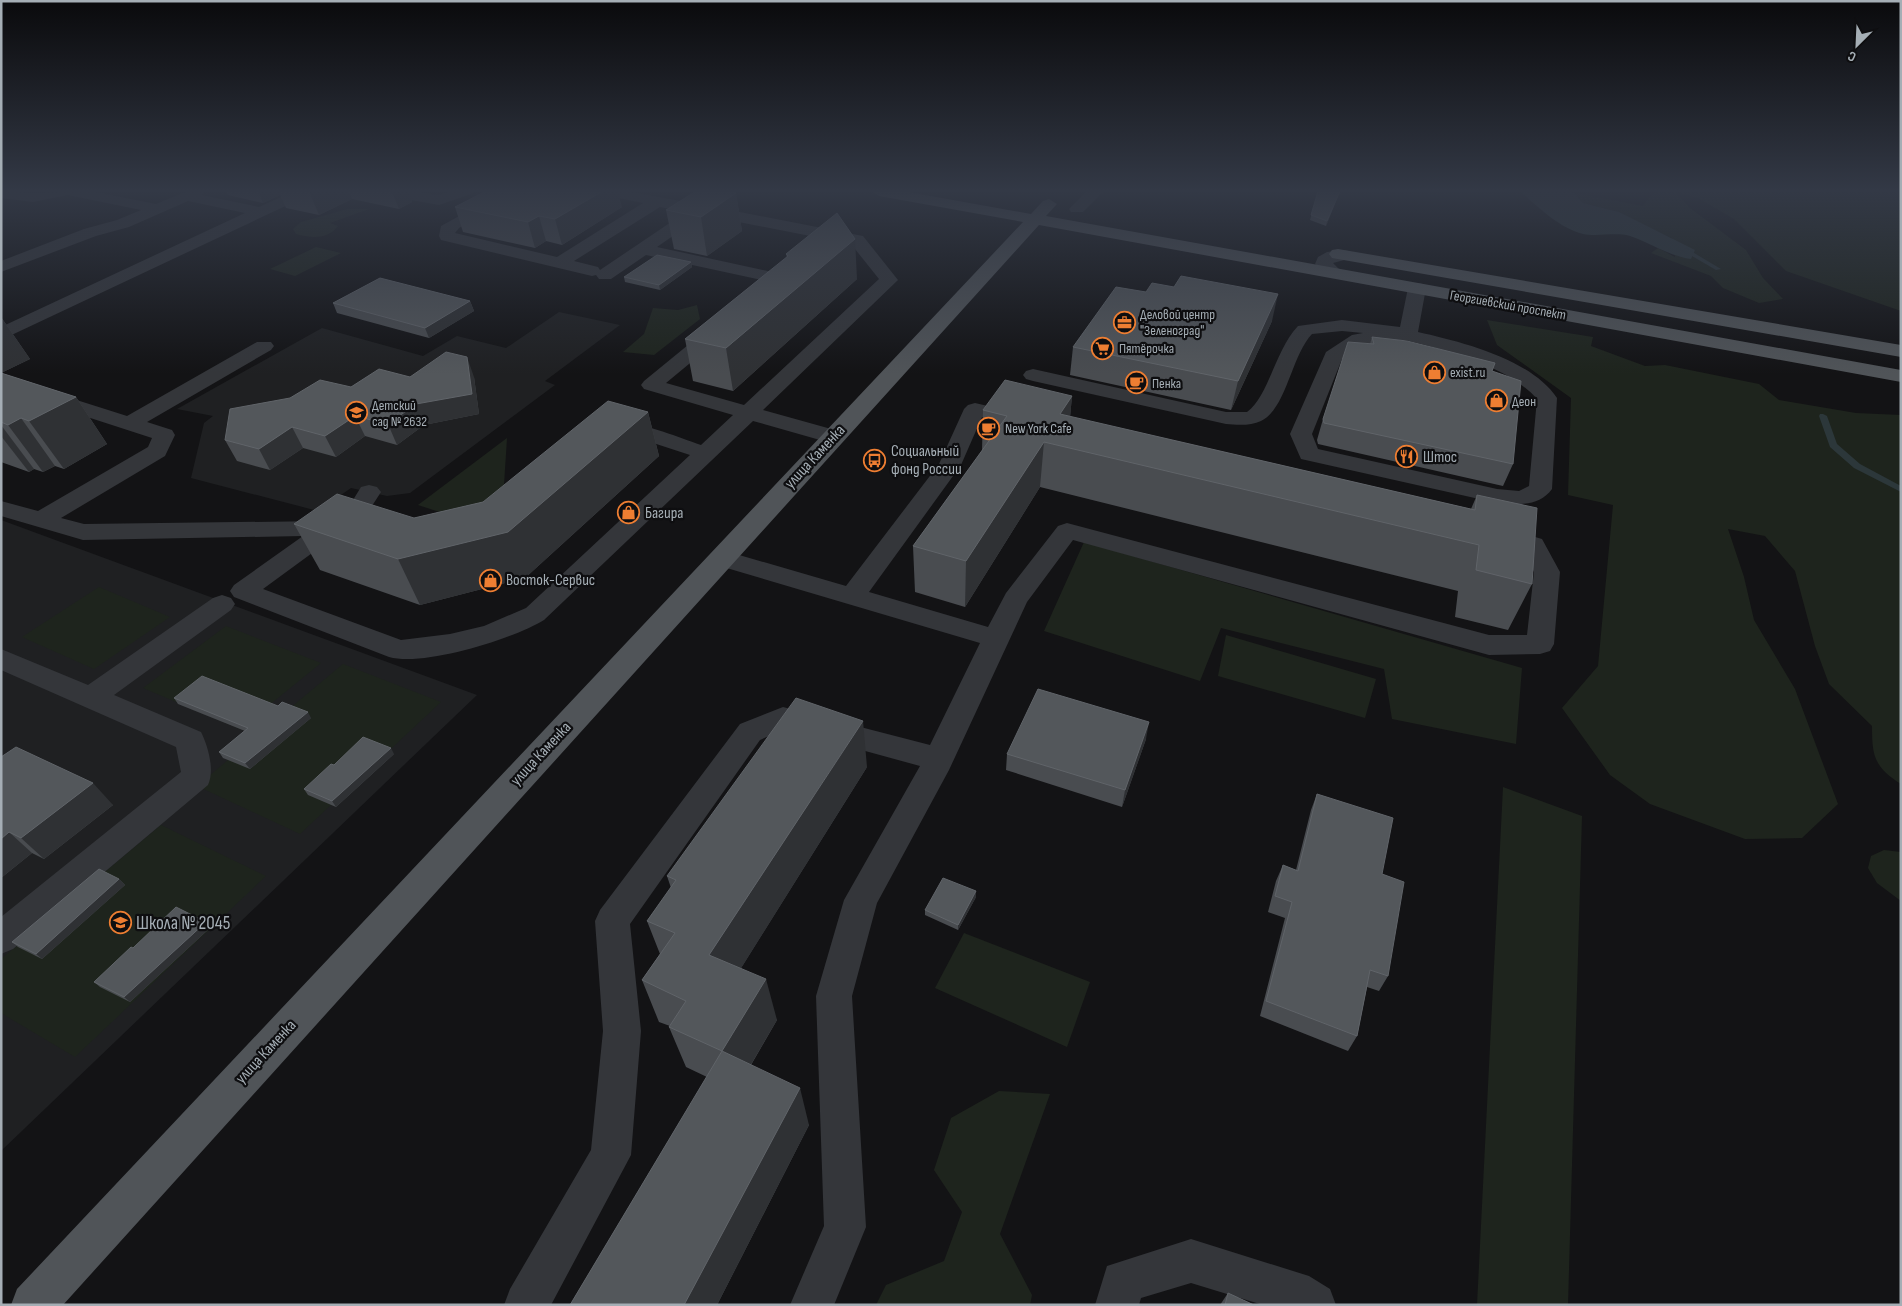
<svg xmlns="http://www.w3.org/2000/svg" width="1902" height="1306" font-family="'Sofia Sans Condensed',sans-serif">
  <rect width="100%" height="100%" fill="#131315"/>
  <g fill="#1f2022">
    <path d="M559,312L620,325L545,381L555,385L410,493L387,496L351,488L318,511L191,478L204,423L213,416L177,409L322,328L423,356L457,336L506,348Z"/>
    <path d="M1,520L477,695L1,1151Z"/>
  </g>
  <g fill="#1e241d">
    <path d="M1654,191H1901V311L1786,271L1734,219L1698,198L1675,192L1690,208L1746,250L1763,278L1783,299L1759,303L1723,288L1711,276L1651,253L1658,248L1675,257L1672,238L1646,227L1619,212L1583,203L1576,193L1643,206Z"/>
    <path d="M347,209H369L330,223L338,226C328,240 310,238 296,234L293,229L301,222Z"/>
    <path d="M316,247L341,253L295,276L270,269Z"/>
    <path d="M697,305L700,319L654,355L623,352L644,334L653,308L678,310Z"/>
    <path d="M1487,320L1593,337L1591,346L1645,366L1665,365L1759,384L1779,400L1856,413L1901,415V784C1874,767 1872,756 1872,726L1829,684L1815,646L1795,571L1765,536L1728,529L1744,577L1754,620L1795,689L1838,804L1802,838L1745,839L1650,804L1610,775L1562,708L1598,666L1613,505L1568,495L1571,398L1497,345Z"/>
    <path d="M507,438L504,485L464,520L418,505Z"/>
    <path d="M1084,542L1522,668L1516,744L1392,719L1384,669L1221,628L1200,681L1044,631Z"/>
    <path d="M99,587L170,617L94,669L22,637Z"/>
    <path d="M226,626L321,663L240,729L143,688Z"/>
    <path d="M1226,635L1376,679L1365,718L1218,676Z"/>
    <path d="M343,664L441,702L300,834L197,786Z"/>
    <path d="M1503,787L1582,816L1568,1305H1477Z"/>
    <path d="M161,825L266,876L75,1057L1,1013V959Z"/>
    <path d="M1884,850L1901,852V901L1877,883L1868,868L1871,856Z"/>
    <path d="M964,933L1090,982L1067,1047L935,988Z"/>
    <path d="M999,1091L1050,1094L1000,1234L1032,1295L1030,1305H876L886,1285L944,1261L962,1212L934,1170L951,1118Z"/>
  </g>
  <path fill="#2c373a" d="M1520,191H1573L1583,203L1619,212L1695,250L1691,259C1669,256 1651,243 1630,236C1615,232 1598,237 1583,234C1559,228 1538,207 1520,191Z"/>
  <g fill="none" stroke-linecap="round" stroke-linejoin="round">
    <g fill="#2c373a" fill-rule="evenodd">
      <path d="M1680,247H1684L1721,269L1716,270L1680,249Z"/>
      <path d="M1820,414H1823L1827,416L1837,444L1860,464L1901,486V492L1854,468L1830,447L1819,416Z"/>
    </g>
    <g fill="#34363a" fill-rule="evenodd">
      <path d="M1,191L33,193L91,191L156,204L187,191H206L202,195L259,207L294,191H314L311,194L1,340V327L245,213L188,201L129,227L96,236L1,272V261L84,229L117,220L141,210L68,195L33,202L1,198Z"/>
      <path d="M381,191H413L438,195L452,191H474L471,194L439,205L389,196Z"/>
      <path d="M505,191H524L459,228L455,233L557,257L643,203L599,194L597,191H626L697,204L717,191H734L714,207L863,236L898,280L763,410L842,432L845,437L842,442L834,444L753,421L544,620C513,639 424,667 389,657L234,597L230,591L234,585L303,536L83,540L1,516V501L38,511L148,447L152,438L1,389V376L127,416L257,342H271L274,346L271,350L147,422L172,430L175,435L165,456L61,518L84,524L325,521L353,500L361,487L369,485L377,487L381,492L370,509L360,518L263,589L401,640L450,634L484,626L526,608L690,455L641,439L609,436L606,431L609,426C639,419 673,436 701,445L733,415L644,389L641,385L644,381L710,327H724L727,331L724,335L666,383L744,405L879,279L851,244L703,215L657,247L786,275L789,279C782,289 769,300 757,297L754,293L766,281L646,255L611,279H599L596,275L592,276L441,240L439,236L441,226ZM660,207L686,212L600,270L598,267L574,261Z"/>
      <path d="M1087,191H1104L1083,212H1071L1069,209Z"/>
      <path d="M1342,250L1348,251L1351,255L1348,259L1333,263L1342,272L1339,276H1327L1315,264L1318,257L1327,252Z"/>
      <path d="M1417,283L1423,284L1426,288L1418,332C1462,342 1531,359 1557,398L1552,489C1539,507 1516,505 1497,503L1301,459L1290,434L1326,352L1352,335L1363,333L1342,331L1312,334C1291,356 1287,408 1261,421C1251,426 1237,425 1226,424L1033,381L1026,379L1023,375L1026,371L1033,369L1226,412H1247C1269,396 1275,350 1298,326L1342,320L1400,327L1408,288L1411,284ZM1405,340C1446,350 1508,366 1537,399L1529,486L1519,491L1497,489L1318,449L1312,434L1342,359L1364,344Z"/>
      <path d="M975,403L1026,415L1029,420L1026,425L1018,426L982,417L961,465L869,592L988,627L1006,593L1058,526L1067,523L1489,635H1527L1534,572L1523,550L1491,540L1488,535L1491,530L1500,527L1542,539L1560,572L1554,644L1550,651L1540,654L1489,655L1073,540L1027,602L949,770L877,903L852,996L866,1227L834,1305H790L824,1226L816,996L844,900L920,766L785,729L760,740L630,924L641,1031L631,1155L551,1305H504L510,1289L591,1150L603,1031L595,921L600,910L740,724L783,707L930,745L980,643L713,564L709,558L713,552L722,550L846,586L939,464L964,409L968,405Z"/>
      <path d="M222,595L231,598L235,604L231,610L114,695L201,732C208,746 215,770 208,785L13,949L1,954V917L181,772L176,747L1,670V649L88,685L213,598Z"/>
      <path d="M1191,1239L1309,1276L1330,1289L1336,1305H1263L1191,1283L1141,1298L1139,1305H1095L1107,1266Z"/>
    </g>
    <g fill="#505458" fill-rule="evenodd">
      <path d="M871,191H903L1031,214L1043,201L1049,199L1057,204L1046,216L1901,370V382L1039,225L63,1305H11L17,1289L1023,222L879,196Z"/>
      <path d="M1338,249L1901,345V357L1332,258L1329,254L1332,250Z"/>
    </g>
  </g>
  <g fill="#494c50">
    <path d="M226,191H408L412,202L399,209L352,199L319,215L286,208L280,195L263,203L228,195Z"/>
    <path d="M1318,191H1340L1326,226L1310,220Z"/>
    <path d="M736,193L742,231L707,256L674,249L666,210Z"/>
    <path d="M455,207H622L562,245L546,241L535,248L463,232Z"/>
    <path d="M786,254L857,279L733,391L693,381L685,339L787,258Z"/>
    <path d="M691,262L692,267L660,290L625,282L624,277Z"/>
    <path d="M470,301L474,311L429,338L337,313L333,303Z"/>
    <path d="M1,317L30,359L1,373L76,397L107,444L64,469L55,466L43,472L34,469L29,472L1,462Z"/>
    <path d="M1272,321L1231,410L1070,375L1073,347Z"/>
    <path d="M1372,337L1492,371L1513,464L1503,486L1318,444L1317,440L1323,419L1370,344Z"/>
    <path d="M410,377H474L479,414L424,425L397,445L365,436L336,457L303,448L270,470L237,461L225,440L351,387Z"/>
    <path d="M1072,396L1070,417L1471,509L1477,495L1532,584L1508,630L1455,617L1458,591L1040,487L965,607L915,592L913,546L982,451L983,410Z"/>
    <path d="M648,412L659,456L525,578L420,605L320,570L294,524L414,518L483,502Z"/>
    <path d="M174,698L278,706L311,718L250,769L223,758L219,752L245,731L178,704Z"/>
    <path d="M1146,739L1122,807L1006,770L1007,754Z"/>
    <path d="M394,754L336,807L308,795L304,789L334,765Z"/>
    <path d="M1,757L113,805L44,859L32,853L1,878Z"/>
    <path d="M867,767L741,968L777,1020L751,1065L809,1125L717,1305H570L707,1077L686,1067L669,1027L670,1026L659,1022L642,980L660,954L647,921L671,888L667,876Z"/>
    <path d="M1317,794L1382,874L1388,976L1379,991L1367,987L1357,1036L1348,1051L1260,1016L1285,918L1268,912L1276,881L1283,865L1296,870L1311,810Z"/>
    <path d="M119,879L125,885L42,959L18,947L12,942Z"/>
    <path d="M976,897L958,930L925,915V910Z"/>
    <path d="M211,927L130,1002L100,987L94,982L133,948Z"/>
    <path d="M1228,1293L1254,1305H1220Z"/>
  </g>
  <g fill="#2f3134">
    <path d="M258,191H278L280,195L263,203Z"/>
    <path d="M309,191H349L352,199L319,215Z"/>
    <path d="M392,191H408L412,202L399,209Z"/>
    <path d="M603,191H618L622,207L562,245L555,219Z"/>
    <path d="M1340,191L1326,226L1327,221Z"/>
    <path d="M736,193L742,231L707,256L701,217Z"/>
    <path d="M539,216L546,241L535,248L528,222Z"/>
    <path d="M855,239L857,279L733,391L726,348Z"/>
    <path d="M691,262L692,267L660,290L659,285Z"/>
    <path d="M1278,294L1272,321L1231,410L1238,381Z"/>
    <path d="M470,301L474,311L429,338L425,328Z"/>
    <path d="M1,317L30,359L1,373Z"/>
    <path d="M467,357L474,377L479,414L424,425L397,445L388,424Z"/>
    <path d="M1072,396L1068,440L1060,414Z"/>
    <path d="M76,397L107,444L64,469L29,421Z"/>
    <path d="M648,412L659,456L525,578L420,605L398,559Z"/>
    <path d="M355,416L365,436L336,457L325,436Z"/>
    <path d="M21,418L55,466L43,472L8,425Z"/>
    <path d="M1,425L34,469L29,472L1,436Z"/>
    <path d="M292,427L303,448L270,470L259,449Z"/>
    <path d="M1044,442L1040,487L965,607L966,561Z"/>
    <path d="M308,712L311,718L250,769L245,763Z"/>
    <path d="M863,721L867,767L723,997L709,955Z"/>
    <path d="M1149,722L1146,739L1122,807L1125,790Z"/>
    <path d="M391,748L394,754L336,807L332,801Z"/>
    <path d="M93,783L113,805L44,859L21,838Z"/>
    <path d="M9,832L32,853L1,878V839Z"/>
    <path d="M119,879L125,885L42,959L36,954Z"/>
    <path d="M976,891V897L958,930V925Z"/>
    <path d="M206,922L211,927L130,1002L124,997Z"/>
    <path d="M766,979L777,1020L736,1090L722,1051Z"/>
    <path d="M800,1088L809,1125L717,1305H684Z"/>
  </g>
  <g fill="#53575b" stroke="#606469">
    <path d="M486,191H603L555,219L539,216L528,222L455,207Z"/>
    <path d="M696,191H723L736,193L701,217L666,210Z"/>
    <path d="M1318,191H1340L1327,221L1311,215Z"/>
    <path d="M837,213L855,239L726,348L685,339L788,256L786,254Z"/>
    <path d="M657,255L691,262L659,285L624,277Z"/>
    <path d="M1181,276L1278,294L1238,381L1073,347L1116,287L1146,292L1152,283L1174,287Z"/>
    <path d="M380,278L470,301L425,328L333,303Z"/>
    <path d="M1372,337L1407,341L1495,363L1492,371L1521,381L1513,464L1324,423L1323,419L1348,342L1374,344Z"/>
    <path d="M446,352L467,357L472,394L416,404L388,424L355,416L325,436L292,427L259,449L225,440L230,409L290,398L320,380L351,387L379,369L410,377Z"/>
    <path d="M1,373L76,397L29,421L21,418L8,425L1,422Z"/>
    <path d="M1005,380L1072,396L1060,414L1475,510L1477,495L1537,508L1532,584L1476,570L1479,545L1044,442L966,561L913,546L1007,416L983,410Z"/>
    <path d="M608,401L648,412L508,532L398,559L294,524L337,494L414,518L483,502Z"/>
    <path d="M202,676L278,706L282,702L308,712L245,763L219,752L248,728L174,698Z"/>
    <path d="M1038,689L1149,722L1125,790L1007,754Z"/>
    <path d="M796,698L863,721L709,955L766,979L722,1051L669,1027L686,1001L642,980L675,933L647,921L676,880L667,876Z"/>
    <path d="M363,737L391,748L332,801L304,789L331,764L334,765Z"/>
    <path d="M16,747L93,783L21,838L9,832L1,839V757Z"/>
    <path d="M1317,794L1393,818L1382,874L1404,882L1388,976L1370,970L1357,1036L1266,1001L1292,902L1275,896L1283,865L1298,871Z"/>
    <path d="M99,869L119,879L36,954L12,942Z"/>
    <path d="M943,878L976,891L958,925L925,910Z"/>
    <path d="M176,907L206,922L124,997L94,982L131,947L133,948Z"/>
    <path d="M722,1051L800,1088L684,1305H570Z"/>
    <path d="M1228,1293L1254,1305H1225Z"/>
  </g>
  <linearGradient id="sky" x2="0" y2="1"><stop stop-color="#0a0a0c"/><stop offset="0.51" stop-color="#333946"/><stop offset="1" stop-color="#333946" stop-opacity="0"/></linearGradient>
  <rect width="1902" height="374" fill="url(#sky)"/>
  <defs>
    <symbol id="office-ring" viewBox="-11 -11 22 22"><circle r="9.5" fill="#0e0e10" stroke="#ee7e32" stroke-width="1.5"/><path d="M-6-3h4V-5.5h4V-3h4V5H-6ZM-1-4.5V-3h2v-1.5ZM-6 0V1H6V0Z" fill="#ee7e32"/></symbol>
    <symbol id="supermarket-ring" viewBox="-11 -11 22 22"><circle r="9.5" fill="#0e0e10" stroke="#ee7e32" stroke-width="1.5"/><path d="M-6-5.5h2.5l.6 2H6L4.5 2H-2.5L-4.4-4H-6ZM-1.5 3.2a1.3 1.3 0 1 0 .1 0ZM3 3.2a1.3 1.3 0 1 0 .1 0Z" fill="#ee7e32"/></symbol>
    <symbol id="shop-ring" viewBox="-11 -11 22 22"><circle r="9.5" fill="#0e0e10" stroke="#ee7e32" stroke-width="1.5"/><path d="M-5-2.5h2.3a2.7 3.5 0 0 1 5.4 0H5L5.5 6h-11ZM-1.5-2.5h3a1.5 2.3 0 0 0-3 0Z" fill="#ee7e32"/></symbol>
    <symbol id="cafe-ring" viewBox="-11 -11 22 22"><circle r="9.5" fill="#0e0e10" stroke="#ee7e32" stroke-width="1.5"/><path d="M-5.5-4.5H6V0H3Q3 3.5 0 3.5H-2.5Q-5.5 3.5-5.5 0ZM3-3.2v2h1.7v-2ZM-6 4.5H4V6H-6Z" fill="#ee7e32"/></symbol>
    <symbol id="school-ring" viewBox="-11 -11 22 22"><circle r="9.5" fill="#0e0e10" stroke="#ee7e32" stroke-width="1.5"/><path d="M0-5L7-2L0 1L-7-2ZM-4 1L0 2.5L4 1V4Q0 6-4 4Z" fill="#ee7e32"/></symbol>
    <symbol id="restaurant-ring" viewBox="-11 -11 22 22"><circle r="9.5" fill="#0e0e10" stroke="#ee7e32" stroke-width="1.5"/><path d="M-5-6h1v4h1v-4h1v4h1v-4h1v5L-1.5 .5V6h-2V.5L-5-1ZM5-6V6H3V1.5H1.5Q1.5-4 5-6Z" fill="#ee7e32"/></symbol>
    <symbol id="bus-ring" viewBox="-11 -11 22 22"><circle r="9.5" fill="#0e0e10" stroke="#ee7e32" stroke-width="1.5"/><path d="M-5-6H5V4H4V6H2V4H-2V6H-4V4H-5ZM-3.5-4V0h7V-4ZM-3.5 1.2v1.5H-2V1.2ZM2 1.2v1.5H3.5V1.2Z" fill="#ee7e32"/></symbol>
  </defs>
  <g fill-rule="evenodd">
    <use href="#office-ring" x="1112" y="310" width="25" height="25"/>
    <use href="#supermarket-ring" x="1090" y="336" width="25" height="25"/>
    <use href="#shop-ring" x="1422" y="360" width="25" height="25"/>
    <use href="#cafe-ring" x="1124" y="370" width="25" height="25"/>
    <use href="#shop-ring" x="1484" y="388" width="25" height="25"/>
    <use href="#school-ring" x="344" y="400" width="25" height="25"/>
    <use href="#cafe-ring" x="976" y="416" width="25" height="25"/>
    <use href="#restaurant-ring" x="1394" y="444" width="25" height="25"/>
    <use href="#bus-ring" x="862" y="448" width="25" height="25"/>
    <use href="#shop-ring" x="616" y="500" width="25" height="25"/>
    <use href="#shop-ring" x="478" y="568" width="25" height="25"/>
    <use href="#school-ring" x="108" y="910" width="25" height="25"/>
  </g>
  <g text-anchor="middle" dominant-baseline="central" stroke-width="4.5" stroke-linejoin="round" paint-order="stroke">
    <g font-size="14" fill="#a5aeb5" stroke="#0e0e10">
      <text transform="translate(1508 305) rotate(10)">Георгиевский проспект</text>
    </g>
    <g font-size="14" fill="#a5aeb5" stroke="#0e0e10" text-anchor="start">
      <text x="1140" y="314">Деловой центр<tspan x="1140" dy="16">"Зеленоград"</tspan></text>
      <text x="1119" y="348">Пятёрочка</text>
      <text x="1450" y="372">exist.ru</text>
      <text x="1152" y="383">Пенка</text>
      <text x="1512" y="401">Деон</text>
      <text x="372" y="405">Детский<tspan x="372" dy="16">сад № 2632</tspan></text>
      <text x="1005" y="428">New York Cafe</text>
    </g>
    <g font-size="16" fill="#a5aeb5" stroke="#0e0e10" text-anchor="start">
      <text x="891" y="451">Социальный<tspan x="891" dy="18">фонд России</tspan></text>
      <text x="1423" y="457">Штос</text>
      <text x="645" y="513">Багира</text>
      <text x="506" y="580">Восток-Сервис</text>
    </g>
    <g font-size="16" fill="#a5aeb5" stroke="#0e0e10">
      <text transform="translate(815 457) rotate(-47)">улица Каменка</text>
      <text transform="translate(541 754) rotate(-47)">улица Каменка</text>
      <text transform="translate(266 1052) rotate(-47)">улица Каменка</text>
    </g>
    <g font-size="19" fill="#a5aeb5" stroke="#0e0e10" text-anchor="start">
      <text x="136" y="923">Школа № 2045</text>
    </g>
  </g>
  <rect width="1902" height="1306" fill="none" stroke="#a5aeb5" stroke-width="5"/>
  <g transform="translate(1857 45) rotate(204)" stroke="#0e0e10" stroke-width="4" paint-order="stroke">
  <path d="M0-4L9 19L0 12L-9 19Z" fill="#a5aeb5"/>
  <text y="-8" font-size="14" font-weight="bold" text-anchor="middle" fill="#a5aeb5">С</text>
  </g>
</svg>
